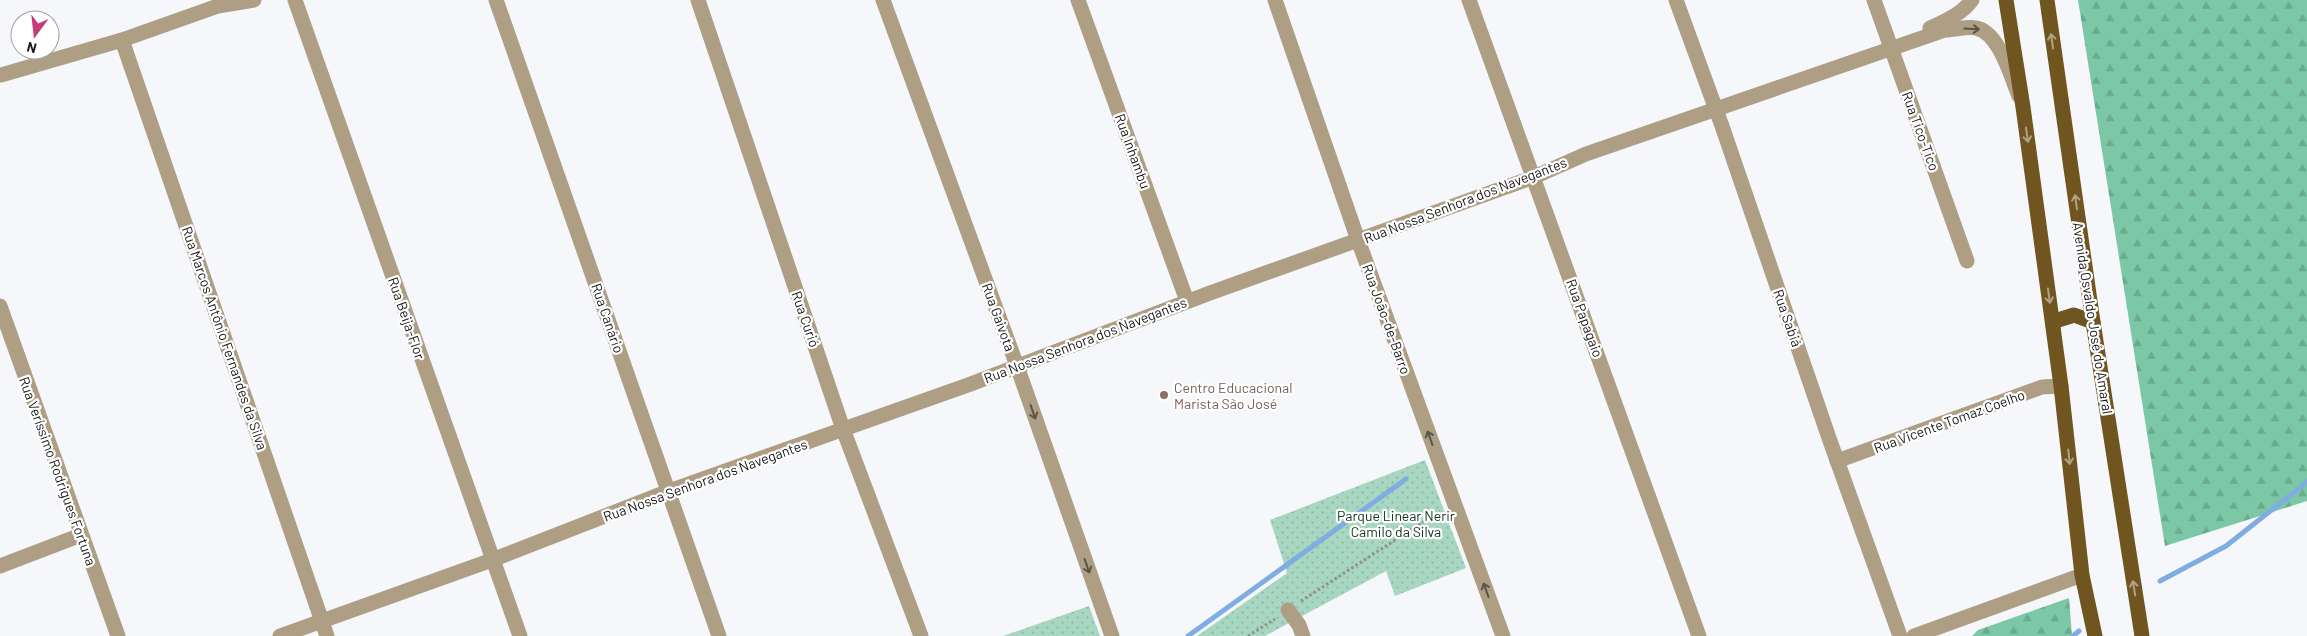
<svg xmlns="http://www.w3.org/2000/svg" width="2307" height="636" font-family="Barlow,sans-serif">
  <defs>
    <pattern id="forest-firs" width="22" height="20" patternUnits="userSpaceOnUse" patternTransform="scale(1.25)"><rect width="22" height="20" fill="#7cc7a5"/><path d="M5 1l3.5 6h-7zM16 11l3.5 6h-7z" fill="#6aaa8d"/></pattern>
    <pattern id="park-dots" width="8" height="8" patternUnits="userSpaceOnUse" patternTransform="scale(1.25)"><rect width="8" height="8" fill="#a7d7c0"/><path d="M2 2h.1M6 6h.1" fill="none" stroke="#8fb8a4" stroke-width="1.8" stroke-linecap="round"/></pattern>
  </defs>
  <rect width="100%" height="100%" fill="#f6f7fa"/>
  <g fill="url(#forest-firs)">
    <path d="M2078,0H2307V501L2165,546Z"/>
    <path d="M2069,598L2072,636H1972L1978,630Z"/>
  </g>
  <g fill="url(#park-dots)">
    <path d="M1425,460L1466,568L1395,596L1386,571L1265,636H1197L1287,573L1270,520Z"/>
    <path d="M1089,606L1100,636H1003Z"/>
  </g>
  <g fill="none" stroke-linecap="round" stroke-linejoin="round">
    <g stroke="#7face1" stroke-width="5">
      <path d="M2160,581L2226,546L2307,482"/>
      <path d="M1188,636L1406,479"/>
      <path d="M2073,636L2079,631"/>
    </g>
    <g stroke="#8f9092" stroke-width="3" stroke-dasharray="2.5 2.5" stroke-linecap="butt">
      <path d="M1301,601L1440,511"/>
      <path d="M1248,636L1275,619"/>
    </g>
    <g stroke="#ae9e84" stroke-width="15">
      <path d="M295,0L520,636"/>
      <path d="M496,0L719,636"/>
      <path d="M698,0L843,429L921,636"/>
      <path d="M883,0L1017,366L1112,636"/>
      <path d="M1078,0L1187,301"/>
      <path d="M1275,0L1358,240L1503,636"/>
      <path d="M1469,0L1699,636"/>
      <path d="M1676,0L1722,126L1829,438L1900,636"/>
      <path d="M1874,0L1967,261"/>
      <path d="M1930,28C1945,21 1962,14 1972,0"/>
      <path d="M122,40L327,636"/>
      <path d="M1,75L122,40L218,6L254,0"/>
      <path d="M0,306L118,636"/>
      <path d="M1837,461L2042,387L2061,386"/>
      <path d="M0,566L81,535"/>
      <path d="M1288,610L1299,625L1303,636"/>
      <path d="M280,636L492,560L669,491L968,385L1210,293L1534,177L1586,154L1945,30C1954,30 1967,26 1976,28C1999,32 2011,77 2019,96"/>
      <path d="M1914,636L2082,575"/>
    </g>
    <g stroke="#705521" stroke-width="15">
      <path d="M2006,0L2023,107L2061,386L2082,575L2095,636"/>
      <path d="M2047,0L2093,322L2142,636"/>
      <path d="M2053,326L2055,321L2074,315L2093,322"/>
    </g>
  </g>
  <defs><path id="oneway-shaft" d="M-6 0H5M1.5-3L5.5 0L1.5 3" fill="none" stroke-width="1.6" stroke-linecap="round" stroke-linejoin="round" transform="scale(1.25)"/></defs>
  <g stroke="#5b5449">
    <use href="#oneway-shaft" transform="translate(1972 29) rotate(3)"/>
    <use href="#oneway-shaft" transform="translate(1033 412) rotate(71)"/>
    <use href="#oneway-shaft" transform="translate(1430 438) rotate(-110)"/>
    <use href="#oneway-shaft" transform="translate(1087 566) rotate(71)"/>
    <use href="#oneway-shaft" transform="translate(1486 590) rotate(-110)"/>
  </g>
  <g stroke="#b0a285">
    <use href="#oneway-shaft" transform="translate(2052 41) rotate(-98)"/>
    <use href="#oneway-shaft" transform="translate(2027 135) rotate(82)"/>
    <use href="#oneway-shaft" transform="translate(2076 202) rotate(-98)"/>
    <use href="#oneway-shaft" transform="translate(2049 296) rotate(82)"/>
    <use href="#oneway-shaft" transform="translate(2069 457) rotate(84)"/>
    <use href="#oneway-shaft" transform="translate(2134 588) rotate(-99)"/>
  </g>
  <circle fill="#8d6e63" stroke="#fff" stroke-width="2" cx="1164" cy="395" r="5"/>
  <g text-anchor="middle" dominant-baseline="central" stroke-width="4.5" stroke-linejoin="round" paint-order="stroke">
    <g font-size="14" fill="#171718" stroke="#fff">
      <text transform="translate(1921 131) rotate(70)">Rua Tico-Tico</text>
      <text transform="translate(1133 151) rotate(70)">Rua Inhambu</text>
      <text transform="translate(1465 200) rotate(-21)">Rua Nossa Senhora dos Navegantes</text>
      <text transform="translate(999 317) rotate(70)">Rua Gaivota</text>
      <text transform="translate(407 318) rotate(71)">Rua Beija-Flor</text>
      <text transform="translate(608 318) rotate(71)">Rua Canário</text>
      <text transform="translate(1585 318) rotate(70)">Rua Papagaio</text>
      <text transform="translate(1788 318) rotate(71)">Rua Sabiá</text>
      <text transform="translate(2093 318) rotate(81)">Avenida Osvaldo José do Amaral</text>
      <text transform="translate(806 319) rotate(71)">Rua Curió</text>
      <text transform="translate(1387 319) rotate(70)">Rua João-de-Barro</text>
      <text transform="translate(225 338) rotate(71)">Rua Marcos Antônio Fernandes da Silva</text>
      <text transform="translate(1085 340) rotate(-21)">Rua Nossa Senhora dos Navegantes</text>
      <text transform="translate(1949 421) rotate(-20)">Rua Vicente Tomaz Coelho</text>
      <text transform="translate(58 471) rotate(70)">Rua Veríssimo Rodrigues Fortuna</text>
      <text transform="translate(705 480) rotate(-20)">Rua Nossa Senhora dos Navegantes</text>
    </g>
    <g font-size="14" fill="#785e54" stroke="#fff" text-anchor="start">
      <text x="1174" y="387">Centro Educacional<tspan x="1174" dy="16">Marista São José</tspan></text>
    </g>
    <g font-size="14" fill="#0f3223" stroke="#fff">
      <text x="1396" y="515">Parque Linear Nerir<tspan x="1396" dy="16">Camilo da Silva</tspan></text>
    </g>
  </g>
  <g transform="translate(35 35) rotate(195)"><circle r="24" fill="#ffffff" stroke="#a2a2a3"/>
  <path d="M0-4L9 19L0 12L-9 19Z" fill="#c53c78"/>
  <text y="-8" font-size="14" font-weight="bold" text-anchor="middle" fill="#171718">N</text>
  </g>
</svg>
